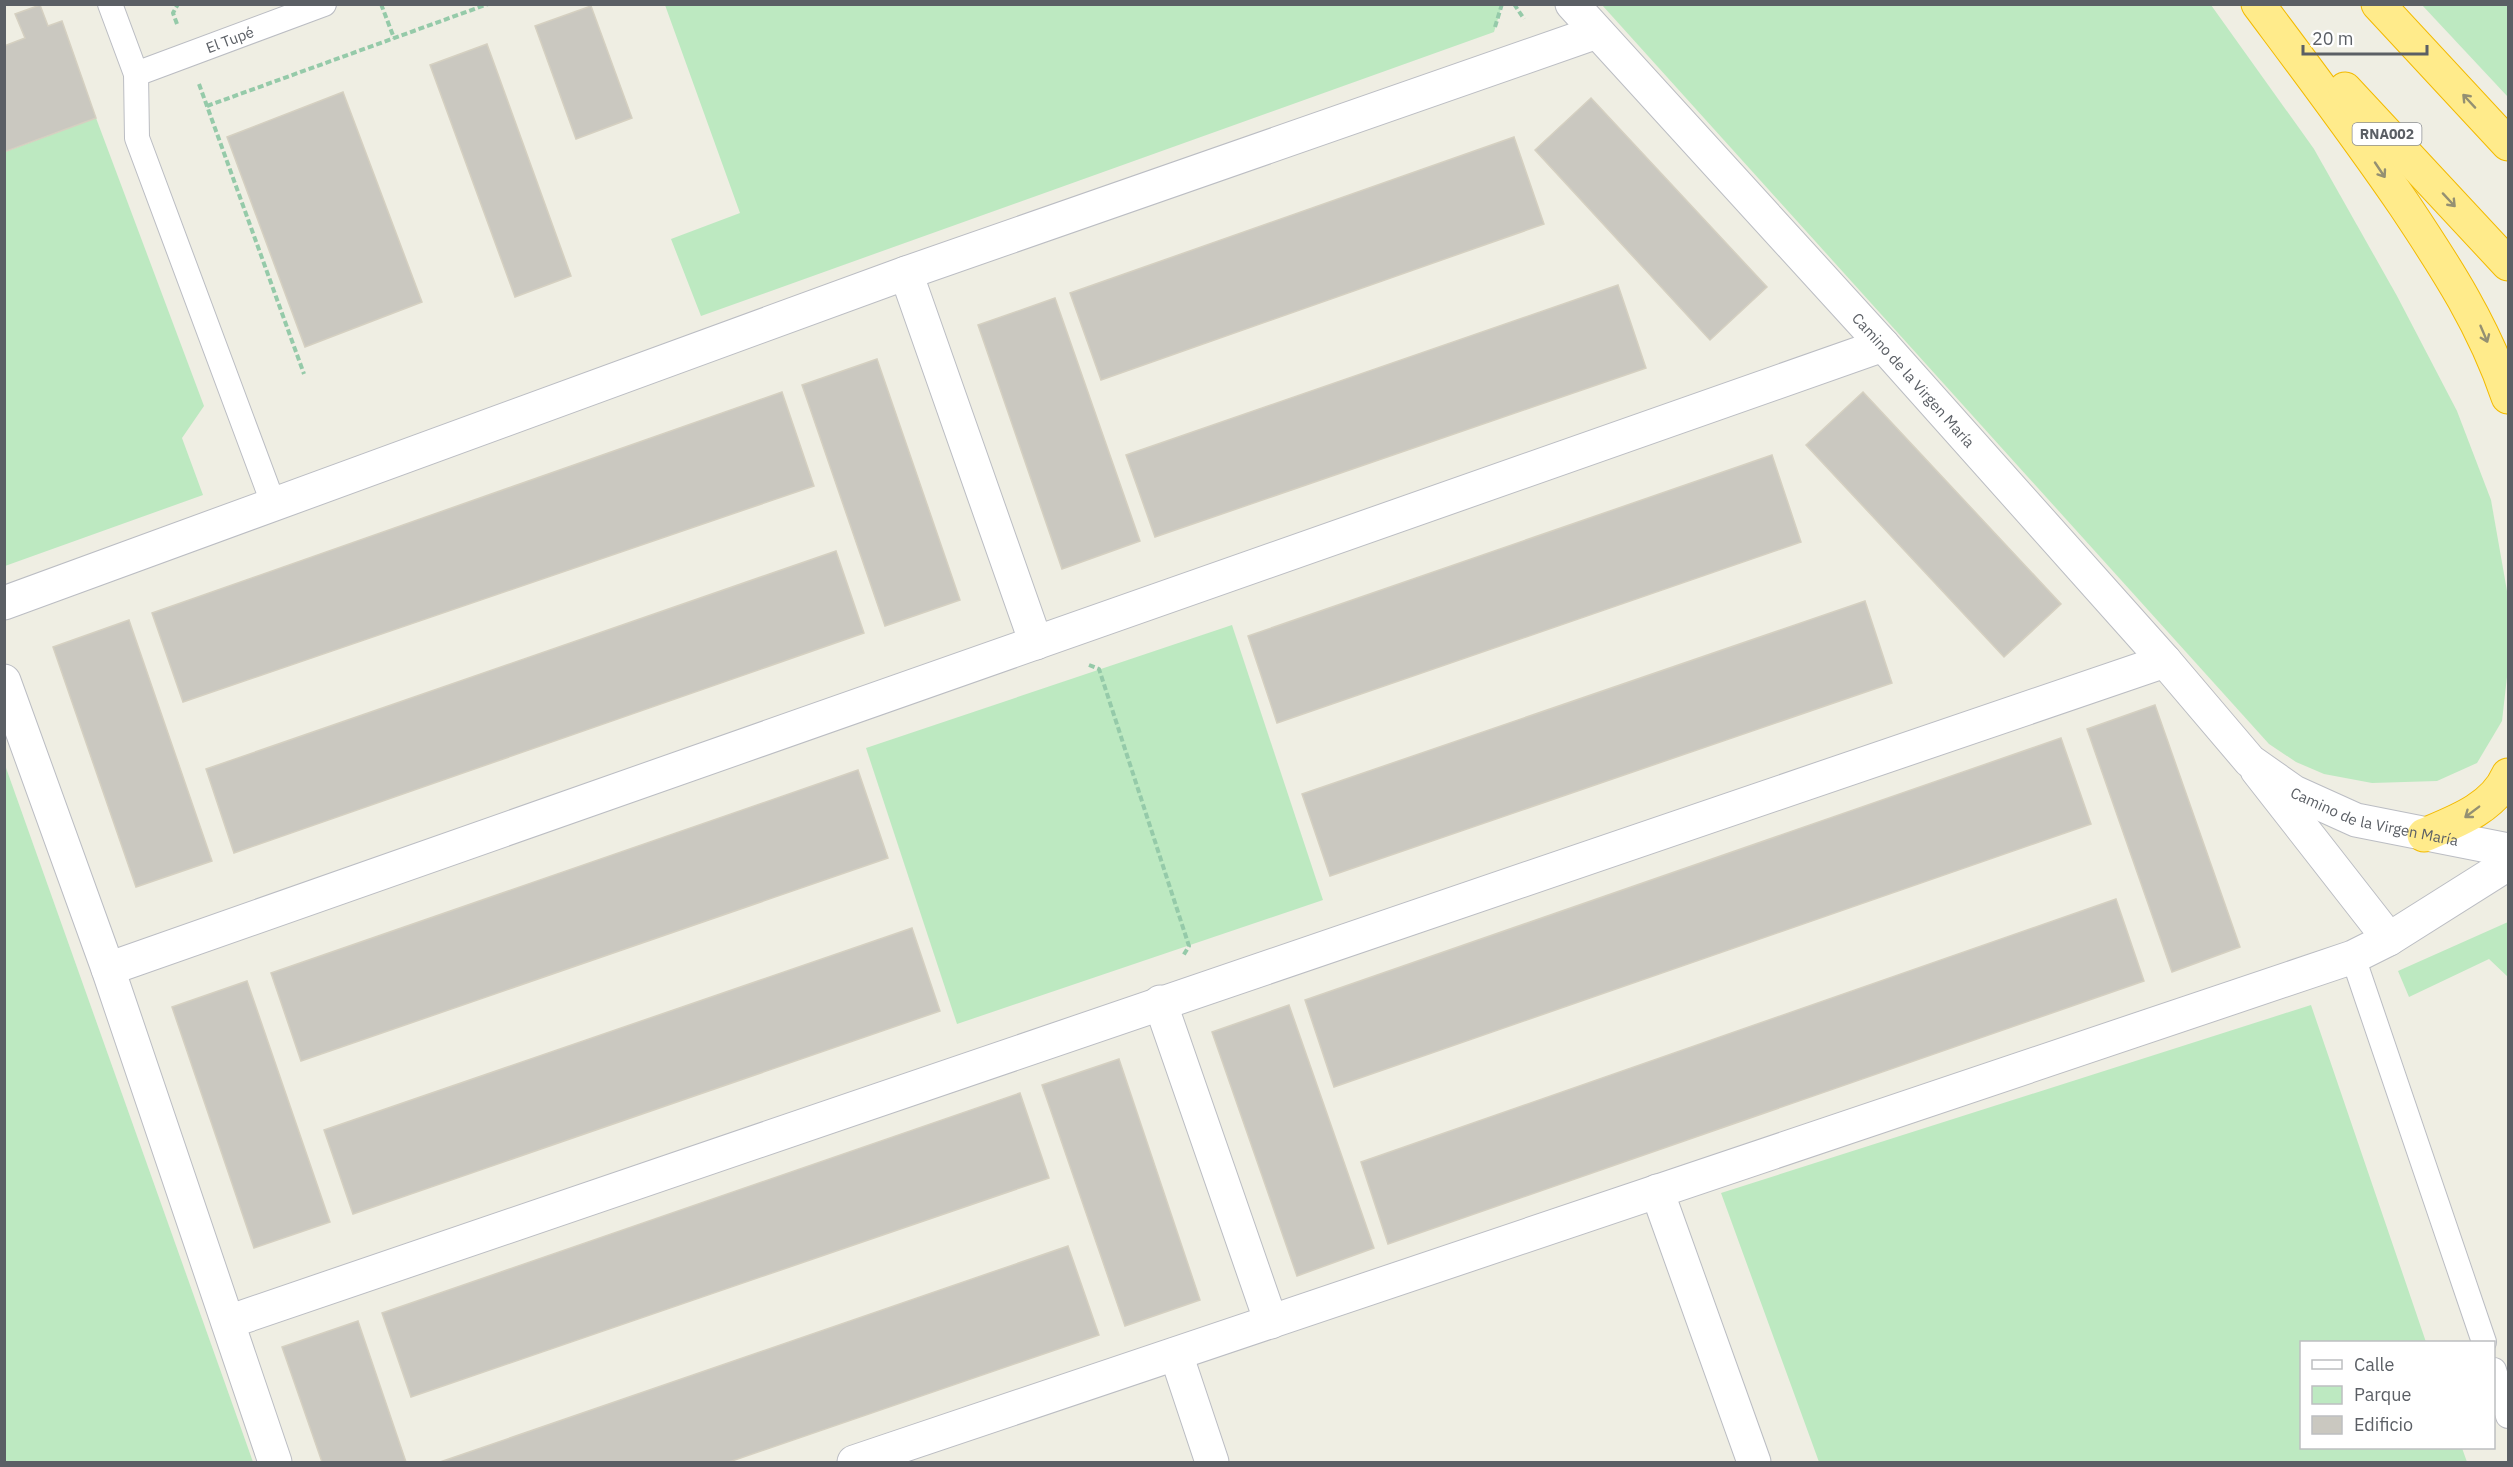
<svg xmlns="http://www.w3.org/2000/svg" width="2513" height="1467" font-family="'IBM Plex Sans',sans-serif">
  <rect width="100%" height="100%" fill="#efeee3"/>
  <g fill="#bde9c1">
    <path d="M665,5V4L1502,5L1494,32L701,316L671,239L740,213Z"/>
    <path d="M1602,5H2211L2314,149L2397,296L2457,411L2491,500L2507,591L2508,668L2502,721L2477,763L2437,781L2372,783L2324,774L2296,762L2269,744Z"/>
    <path d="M2422,5H2508V97Z"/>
    <path d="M96,118L204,406L182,438L203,495L5,566V152Z"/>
    <path d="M1232,625L1323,900L957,1024L866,748Z"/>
    <path d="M4,765H5L253,1462H5Z"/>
    <path d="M2508,922V977L2489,959L2409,997L2398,971Z"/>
    <path d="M2311,1005L2426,1342H2302V1448H2462L2467,1462H1819L1721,1193Z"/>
  </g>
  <g fill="#cac8c0" stroke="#d5d0c1" stroke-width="1.5">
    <path d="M40,5L48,26L62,21L96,118L4,152V46L25,38L15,14Z"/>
    <path d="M591,6L632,118L576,139L535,26Z"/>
    <path d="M487,44L571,276L515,297L430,65Z"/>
    <path d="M343,92L422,302L305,347L227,137Z"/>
    <path d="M1591,98L1767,287L1710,340L1535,150Z"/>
    <path d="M1514,137L1544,224L1101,380L1070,293Z"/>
    <path d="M1618,285L1646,368L1155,537L1126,455Z"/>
    <path d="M1055,298L1140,541L1062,569L978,325Z"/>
    <path d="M877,359L960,600L885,626L802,385Z"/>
    <path d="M782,392L814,486L183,702L152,613Z"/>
    <path d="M1863,392L2061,604L2004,657L1806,445Z"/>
    <path d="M1772,455L1801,542L1277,723L1248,636Z"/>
    <path d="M836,551L864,633L234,853L206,769Z"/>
    <path d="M1865,601L1892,683L1330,876L1302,794Z"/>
    <path d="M129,620L212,861L136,887L53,647Z"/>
    <path d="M2155,705L2240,947L2172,972L2087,729Z"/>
    <path d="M2061,738L2091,824L1334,1087L1305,1000Z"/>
    <path d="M858,770L888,858L301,1061L271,973Z"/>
    <path d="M2116,899L2144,981L1388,1244L1361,1162Z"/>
    <path d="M912,928L940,1011L353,1214L324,1130Z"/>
    <path d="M247,981L330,1222L254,1248L172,1007Z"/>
    <path d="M1289,1005L1374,1248L1297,1276L1212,1032Z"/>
    <path d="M1119,1059L1200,1300L1125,1326L1042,1085Z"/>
    <path d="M1020,1093L1049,1178L411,1397L382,1313Z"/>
    <path d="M1068,1246L1099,1335L729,1462H440Z"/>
    <path d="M358,1321L406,1462H322L282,1347Z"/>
  </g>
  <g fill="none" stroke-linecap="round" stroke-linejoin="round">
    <defs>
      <g id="service">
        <path d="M110,4L136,74L137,138L273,503"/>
        <path id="s1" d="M136,74L324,4"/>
        <path d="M2353,957L2484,1342"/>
        <path d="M2494,1370L2508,1416"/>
      </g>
      <g id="minor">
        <path d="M906,273L1036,643"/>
        <path d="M4,603L906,273L1597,32"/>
        <path d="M4,681L108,969L275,1462"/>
        <path d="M2257,770L2389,939"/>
        <path d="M108,969L1883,345"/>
        <path d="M1160,1002L1271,1322"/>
        <path d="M1657,1191L1754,1462"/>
        <path d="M228,1322L2165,661"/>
        <path d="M1176,1354L1212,1462"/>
        <path d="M854,1462L2353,957L2389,939L2508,864"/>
      </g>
      <g id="tertiary">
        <path id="s2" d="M1572,4L1883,345L2165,661L2250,761L2294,792L2356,820L2508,850"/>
      </g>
      <g id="motorway">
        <path d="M2258,4C2308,71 2358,137 2405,206C2447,269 2484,326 2508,397"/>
        <path d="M2378,4L2508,144"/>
        <path d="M2345,89L2508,264"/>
        <path d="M2424,835C2455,822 2494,808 2508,775"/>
      </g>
    </defs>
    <use href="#service" stroke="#bbbdc3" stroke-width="26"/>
    <use href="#minor" stroke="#bbbdc3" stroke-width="35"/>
    <use href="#tertiary" stroke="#bbbdc3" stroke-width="35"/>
    <use href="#motorway" stroke="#f3ba00" stroke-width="35"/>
    <g stroke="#95caa9" stroke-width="4" stroke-dasharray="6 3" stroke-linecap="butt">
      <path d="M381,4L394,38"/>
      <path d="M1514,4L1524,19"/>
      <path d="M177,24L173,13L178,4"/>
      <path d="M1495,27L1502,4"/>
      <path d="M199,84L304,374"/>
      <path d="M207,106L488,4"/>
      <path d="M1089,665L1099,669L1189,946L1183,956"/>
    </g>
    <use href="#service" stroke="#fff" stroke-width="24"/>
    <use href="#minor" stroke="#fff" stroke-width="33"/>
    <use href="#tertiary" stroke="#fff" stroke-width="33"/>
    <use href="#motorway" stroke="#ffeb8b" stroke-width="33"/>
  </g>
  <defs><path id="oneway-shaft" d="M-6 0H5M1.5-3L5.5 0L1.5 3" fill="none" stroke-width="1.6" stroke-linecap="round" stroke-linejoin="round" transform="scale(1.5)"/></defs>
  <g stroke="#949072">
    <use href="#oneway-shaft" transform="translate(2469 101) rotate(-133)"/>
    <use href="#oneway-shaft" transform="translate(2380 170) rotate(56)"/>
    <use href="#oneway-shaft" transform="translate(2449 200) rotate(47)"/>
    <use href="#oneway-shaft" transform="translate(2484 334) rotate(67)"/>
    <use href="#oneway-shaft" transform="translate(2472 812) rotate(143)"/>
  </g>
  <g text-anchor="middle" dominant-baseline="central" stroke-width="6" stroke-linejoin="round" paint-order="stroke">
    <rect fill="#fff" stroke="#8c8f93" stroke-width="1.5" x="2352.5" y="123" width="69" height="22" rx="4.5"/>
    <g font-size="14" font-weight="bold" fill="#5b5f65">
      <text x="2387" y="134">RNA002</text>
    </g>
    <g font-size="15" fill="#5b5f65" stroke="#fff">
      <text stroke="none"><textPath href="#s1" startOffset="100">El Tupé</textPath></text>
      <text stroke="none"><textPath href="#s2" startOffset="508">Camino de la Virgen María</textPath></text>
      <text stroke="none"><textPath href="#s2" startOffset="1155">Camino de la Virgen María</textPath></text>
    </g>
  </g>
  <rect width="2513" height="1467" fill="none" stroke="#5b5f65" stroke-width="12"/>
  <rect x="2300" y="1341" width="195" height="108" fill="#ffffff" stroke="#bdbfc1" stroke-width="1.5"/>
  <rect x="2312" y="1360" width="30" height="9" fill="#ffffff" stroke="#bdbfc1" stroke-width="1.5"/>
  <text x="2354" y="1371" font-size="18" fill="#5b5f65">Calle</text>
  <rect x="2312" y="1386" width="30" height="18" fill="#bde9c1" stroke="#bdbfc1" stroke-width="1.5"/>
  <text x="2354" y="1401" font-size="18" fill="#5b5f65">Parque</text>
  <rect x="2312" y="1416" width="30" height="18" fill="#cac8c0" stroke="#bdbfc1" stroke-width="1.5"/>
  <text x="2354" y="1431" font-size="18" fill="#5b5f65">Edificio</text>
  <path d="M2303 45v9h124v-9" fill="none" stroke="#5b5f65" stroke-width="3"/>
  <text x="2312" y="45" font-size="18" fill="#5b5f65" stroke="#ffffff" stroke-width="4.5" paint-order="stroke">20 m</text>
</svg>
